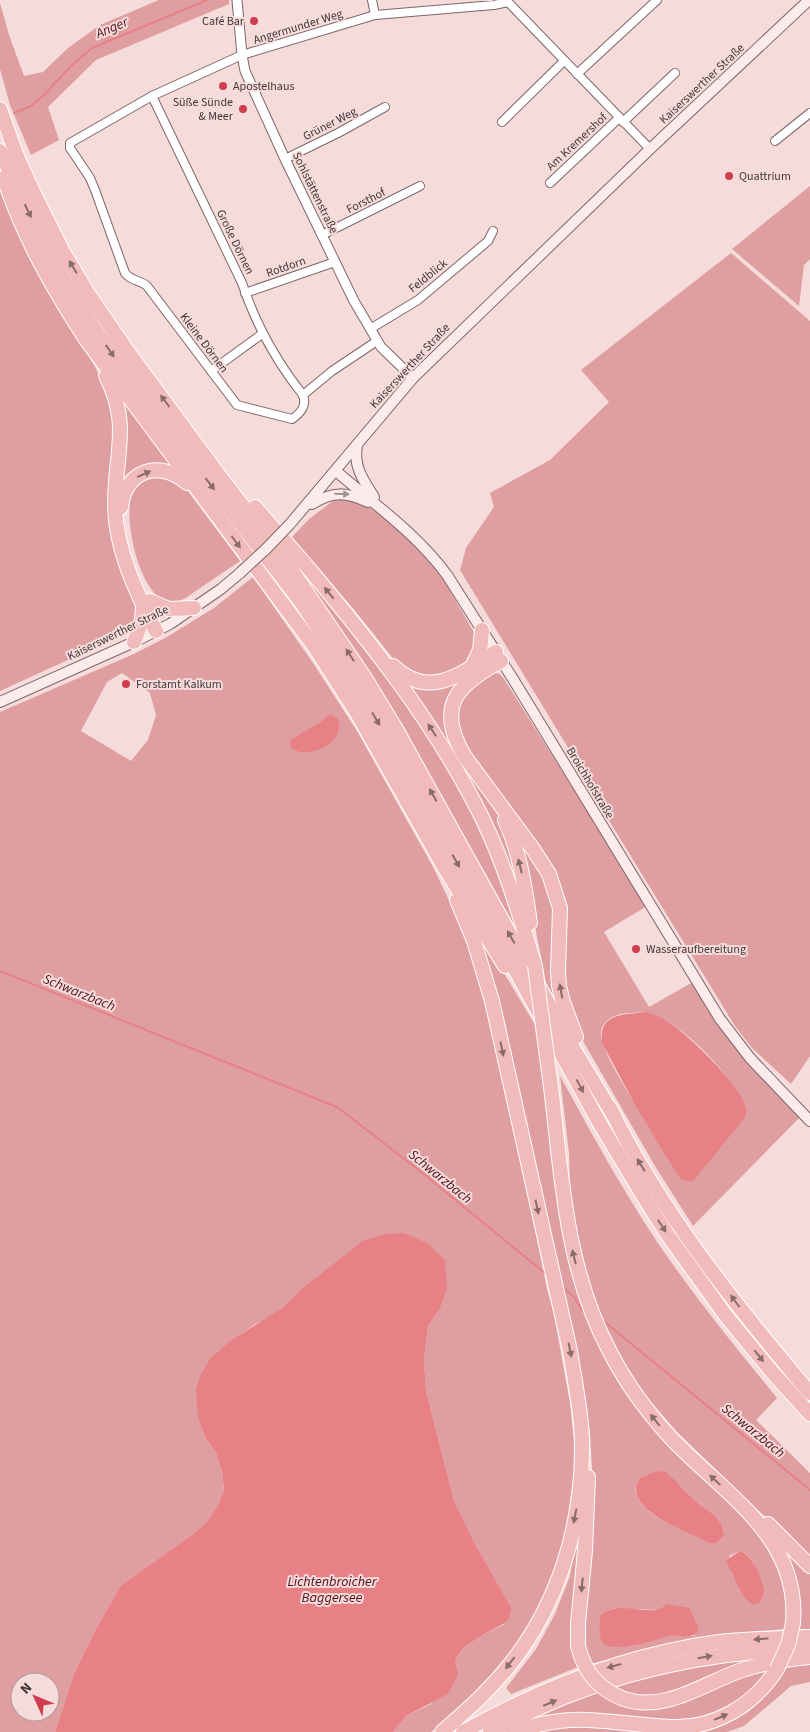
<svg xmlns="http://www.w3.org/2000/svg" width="810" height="1732" font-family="'Source Sans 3',sans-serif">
  <rect width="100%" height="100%" fill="#f6dbdb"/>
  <g fill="#df9e9f" fill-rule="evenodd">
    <path d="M159,0H229V4L96,60L48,107L59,140L31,155L10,105L0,69V3L9,35L24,76L43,72L68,48L100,25Z"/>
    <path d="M0,186L28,253L45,287L94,365L106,389L113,425L111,472L137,604L136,618L131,631L0,691Z"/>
    <path d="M810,186V259L804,265L799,306L732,249Z"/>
    <path d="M731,253L810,321V1056L791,1084L752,1048L735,1026L602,809L578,764L460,570L466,548L494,507L490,493L550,460L609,402L581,370Z"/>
    <path d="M117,391L181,472L163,466L121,492Z"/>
    <path d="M157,475L169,477L185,487L240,561L187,597C182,600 175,603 169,602C139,598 120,510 134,488C140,480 148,478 157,475Z"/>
    <path d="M337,498L366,505L398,527L436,567L475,634L477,642L464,668L425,678L399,666L356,612L292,537L309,519Z"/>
    <path d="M293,559L386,673L439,748L494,856L518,932L403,728L361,660Z"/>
    <path d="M253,577L313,663L357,731L432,865L457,917L474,961L494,1039L518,1146L547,1289L554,1314L570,1403L574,1441V1471L566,1532L558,1561L535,1614L521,1638L504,1662L482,1687L461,1707L431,1732H393L406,1716L431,1704L462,1649L481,1636L505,1624L477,1548L454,1501L426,1391L424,1360L428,1326L439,1310L299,1291L282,1308L270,1317L255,1324L226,1345L199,1421L205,1437L216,1453L222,1472L224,1490L218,1505L207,1522L189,1537L121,1587L96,1629L74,1674L55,1732H0V712L134,654L167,637L214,608ZM122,673L150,693L156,715L148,740L131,761L81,731L107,682ZM20,1682H50V1712H20Z"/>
    <path d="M493,672L500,674L504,679L647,906L604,932L649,1007L693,982L742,1055L799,1118L693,1226L655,1166L583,1041L571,1012L564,985L560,892L462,745L455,719L463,691ZM647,1012C653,1015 660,1017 665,1020C695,1037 731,1076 746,1107L634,1103C626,1088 599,1047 601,1032C601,1026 607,1020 612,1017C621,1012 637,1013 647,1012Z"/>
    <path d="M468,673L447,717L505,826L521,898L463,767L448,742L403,678L415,683Z"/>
    <path d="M519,844L528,845L554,891L563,1013L546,983Z"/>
    <path d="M469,915L537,1028L552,1150L604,1353L773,1551L789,1600L785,1629L738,1633L684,1641L594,1663H591L582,1646L593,1487L590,1431L576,1359ZM680,1485L699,1504L713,1514L696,1535C678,1528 649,1517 639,1501C637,1497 636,1493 635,1489ZM740,1551C752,1555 756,1569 761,1580L750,1603L731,1573L729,1556ZM615,1608L659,1610L690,1608L699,1629L694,1636H672L629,1646L605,1612Z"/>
    <path d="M560,1076C583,1117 605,1159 630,1199C672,1270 725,1334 777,1398L756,1420L810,1473V1560L678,1433L642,1392L615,1348L591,1290L579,1251L571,1212L569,1153Z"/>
    <path d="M581,1503L575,1658L578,1667L511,1694L506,1688L536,1649L555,1614L570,1576Z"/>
    <path d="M778,1539L810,1570V1629H799C803,1596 795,1567 778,1539Z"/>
    <path d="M780,1653L681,1692L640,1698L611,1687L667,1672L698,1666Z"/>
    <path d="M810,1660V1682L791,1686L744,1726L727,1732H692C737,1726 767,1703 789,1663Z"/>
    <path d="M770,1668C743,1704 725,1713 682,1722L515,1726L546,1711L597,1691L621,1704L733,1679Z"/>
    <path d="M589,1727L658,1732H538L556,1728Z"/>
  </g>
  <g fill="#e88185">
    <path d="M330,714L338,719C346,745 306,760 291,748L290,741L297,736L319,723Z"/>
    <path d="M647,1012C653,1015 660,1016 665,1020C685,1031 742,1086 746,1108C747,1110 746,1113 746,1116L694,1180C687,1183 683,1180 678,1176L634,1103L602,1043C598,1012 624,1015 647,1012Z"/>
    <path d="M404,1233L427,1243L445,1260L447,1289L439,1310L428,1326L424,1360L426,1391L454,1501L477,1548L511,1608L509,1618L505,1623L481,1636L462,1649L455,1661L458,1675L448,1694L406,1716L393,1732H55L74,1674L96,1629L121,1586L189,1537L207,1522L218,1505L224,1490L222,1472L216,1453L205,1437L199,1421L197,1407L196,1389L200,1376L210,1359L230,1341L282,1308L299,1291L363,1241L385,1234Z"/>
    <path d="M665,1471L699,1504L713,1514L721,1524L724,1535L716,1543H709C690,1532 636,1515 636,1490C636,1486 638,1482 639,1479L654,1472Z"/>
    <path d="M740,1551C752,1555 762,1577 764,1590C764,1594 762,1598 760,1602C758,1603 755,1605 753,1604C745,1604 729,1568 726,1560Z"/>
    <path d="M667,1604L690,1608L699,1629C695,1640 681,1635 672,1636C659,1638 609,1657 601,1640C599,1633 600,1623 600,1616C615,1601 639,1612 657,1610C661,1609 664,1606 667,1604Z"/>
  </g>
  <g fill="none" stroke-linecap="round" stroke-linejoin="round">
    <g stroke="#e88185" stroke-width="2">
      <path d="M14,113L31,106L44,95L71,66L92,48L207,0"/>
      <path d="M0,971L337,1107L420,1171L546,1274"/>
      <path d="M562,1287L574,1297L582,1310L586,1311"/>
      <path d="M601,1319L810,1490"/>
    </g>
    <defs>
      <g id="minor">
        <path d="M372,0L375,15"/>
        <path d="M577,74L657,0"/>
        <path d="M152,96L242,283C256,325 276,361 303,395"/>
        <path d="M502,122L564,61"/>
        <path d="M623,122L675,73"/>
        <path d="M775,141L810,113"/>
        <path d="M285,159L338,133L385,107"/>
        <path d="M550,183L619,118"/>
        <path d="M322,235L420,186"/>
        <path d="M245,293L335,262"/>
        <path d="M370,329L418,300L488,241L493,231"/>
        <path d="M377,341L332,371L303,395C307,406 301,413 292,419L237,405L147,286C140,280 131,281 125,273L95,190L90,178L70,148V143L152,96L242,55L375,15L494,5L508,2L650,149"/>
        <path d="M211,371L262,334"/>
      </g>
      <path id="tertiary" d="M237,0L242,55L245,71L285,159L354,301L381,347L413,378"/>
      <g id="secondary">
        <path d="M357,445C353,466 363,480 374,497"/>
        <path d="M336,471C375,505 416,533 447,575L513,679L720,1019L750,1058L810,1121"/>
        <path d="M312,504C333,491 346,492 368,502"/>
        <path d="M290,524L413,378L650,149L809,0"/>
        <path d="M0,702L134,642L170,624L221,589L240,573"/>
      </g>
      <g id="motorway">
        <path d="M0,109L18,159L37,200L62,250L89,295L128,352L218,474L286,562L363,675L397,731L573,1048L614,1116"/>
        <path d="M0,151L40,237L63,279L96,331L158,416L301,602L353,681L408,775L599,1122L642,1194L667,1234L726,1316L772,1372L810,1414"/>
        <path d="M4,178C23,236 52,287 85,338L314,646L357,713L443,865L505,966"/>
        <path d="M106,376C131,424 115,454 115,504C115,548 136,592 156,631"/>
        <path d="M121,507C125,470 160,459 187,483"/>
        <path d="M255,507C273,528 292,549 310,570C371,643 430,718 474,802C502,854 518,910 535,966"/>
        <path d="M150,601L169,609L194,608"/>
        <path d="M134,642L142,620L143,606"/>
        <path d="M501,661C456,685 435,707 465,757L533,849L549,874L560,908L558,972L559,986L563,1002L576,1037"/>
        <path d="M393,666C429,701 462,673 496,652"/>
        <path d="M472,667L480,650L482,630"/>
        <path d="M505,820C520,853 525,887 530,923"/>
        <path d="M552,1095C562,1183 567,1272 610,1352C626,1383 647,1412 671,1438C724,1494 800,1536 793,1623"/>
        <path d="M610,1108C660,1211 736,1306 810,1393"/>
        <path d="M768,1524L810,1566"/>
        <path d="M578,1646V1623L585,1551L588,1477"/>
        <path d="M624,1699C667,1713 705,1682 745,1669C766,1663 788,1659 810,1657"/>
        <path d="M442,1732C467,1710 491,1689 512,1662C558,1603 581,1528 582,1453C583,1419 575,1384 570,1351L492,1001L474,941L457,900"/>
        <path d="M463,1732C542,1688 629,1654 719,1642C749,1639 780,1638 810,1637"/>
        <path d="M490,1732C590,1677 696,1651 810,1649"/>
        <path d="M513,1732C536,1724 563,1719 588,1720C616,1721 643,1726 671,1727C715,1729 754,1705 777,1669"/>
      </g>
    </defs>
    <use href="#minor" stroke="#7e6666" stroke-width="10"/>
    <use href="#tertiary" stroke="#7e6666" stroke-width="11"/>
    <use href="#secondary" stroke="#7e6666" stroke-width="12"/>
    <use href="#motorway" stroke="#fff" stroke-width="16"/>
    <use href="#minor" stroke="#fff" stroke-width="8"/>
    <use href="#tertiary" stroke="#fff" stroke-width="9"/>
    <use href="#secondary" stroke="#fbebeb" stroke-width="10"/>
    <use href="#motorway" stroke="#f2bbbb" stroke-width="14"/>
    <defs>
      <path id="secondary-bridge" d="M240,573L267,548L290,524"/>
      <g id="motorway-bridge">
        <path d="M535,966L552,1095"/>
        <path d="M578,1646C584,1671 599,1690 624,1699"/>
        <path d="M777,1669L788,1645L793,1623"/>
      </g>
    </defs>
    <use href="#secondary-bridge" stroke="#7e6666" stroke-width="12" stroke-linecap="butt"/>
    <use href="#motorway-bridge" stroke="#fff" stroke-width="16" stroke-linecap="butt"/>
    <use href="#secondary-bridge" stroke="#fbebeb" stroke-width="10"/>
    <use href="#motorway-bridge" stroke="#f2bbbb" stroke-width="14"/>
  </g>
  <defs><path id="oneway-solid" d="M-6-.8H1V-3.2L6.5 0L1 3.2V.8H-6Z" transform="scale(1.25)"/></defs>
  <g fill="#886c6c">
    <use href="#oneway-solid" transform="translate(28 211) rotate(64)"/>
    <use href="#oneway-solid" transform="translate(73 267) rotate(-121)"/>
    <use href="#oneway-solid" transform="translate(110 351) rotate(55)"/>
    <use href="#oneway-solid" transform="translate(165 401) rotate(-127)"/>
    <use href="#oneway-solid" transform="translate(144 474) rotate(-24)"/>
    <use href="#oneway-solid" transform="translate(210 484) rotate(52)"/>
    <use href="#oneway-solid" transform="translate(236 542) rotate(53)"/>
    <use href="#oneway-solid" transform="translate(329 593) rotate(-129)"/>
    <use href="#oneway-solid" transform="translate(350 655) rotate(-123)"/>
    <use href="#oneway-solid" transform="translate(376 719) rotate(59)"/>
    <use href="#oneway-solid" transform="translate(432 730) rotate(-123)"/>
    <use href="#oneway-solid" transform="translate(433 795) rotate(-119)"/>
    <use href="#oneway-solid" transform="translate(456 861) rotate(61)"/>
    <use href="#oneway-solid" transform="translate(520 866) rotate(-104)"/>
    <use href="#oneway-solid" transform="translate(511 937) rotate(-119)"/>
    <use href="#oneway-solid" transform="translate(561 991) rotate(-100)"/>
    <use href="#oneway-solid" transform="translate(502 1049) rotate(78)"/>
    <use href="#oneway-solid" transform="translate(580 1086) rotate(62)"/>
    <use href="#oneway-solid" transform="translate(641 1165) rotate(-122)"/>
    <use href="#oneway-solid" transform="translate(537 1207) rotate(78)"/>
    <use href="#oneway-solid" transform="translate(662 1226) rotate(57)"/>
    <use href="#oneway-solid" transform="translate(574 1257) rotate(-104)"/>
    <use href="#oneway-solid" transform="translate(735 1301) rotate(-127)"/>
    <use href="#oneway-solid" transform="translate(570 1350) rotate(79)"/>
    <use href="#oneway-solid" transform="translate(759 1356) rotate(51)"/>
    <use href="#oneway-solid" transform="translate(655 1420) rotate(-129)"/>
    <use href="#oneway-solid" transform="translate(715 1480) rotate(-137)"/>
    <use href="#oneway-solid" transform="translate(575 1516) rotate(101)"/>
    <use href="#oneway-solid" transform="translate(582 1585) rotate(96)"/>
    <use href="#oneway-solid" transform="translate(761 1639) rotate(175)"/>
    <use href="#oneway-solid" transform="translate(705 1657) rotate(-10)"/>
    <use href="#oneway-solid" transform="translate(510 1663) rotate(128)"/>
    <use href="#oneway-solid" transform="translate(614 1666) rotate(165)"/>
    <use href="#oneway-solid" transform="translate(550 1703) rotate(-23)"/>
    <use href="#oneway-solid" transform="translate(721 1717) rotate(-23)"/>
  </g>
  <use fill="#9e9292" href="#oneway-solid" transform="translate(342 494) rotate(2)"/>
  <g fill="#ce3e4f" stroke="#f6dbdb" stroke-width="2">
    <circle cx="254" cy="21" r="5"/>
    <circle cx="223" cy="86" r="5"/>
    <circle cx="243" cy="109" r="5"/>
    <circle cx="729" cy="176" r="5"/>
    <circle cx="126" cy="684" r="5"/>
    <circle cx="636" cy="949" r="5"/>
  </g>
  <g text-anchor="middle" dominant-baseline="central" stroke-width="4" stroke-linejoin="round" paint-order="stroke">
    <g font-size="12" fill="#423838" stroke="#f6dbdb" text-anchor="start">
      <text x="244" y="21" text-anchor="end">Café Bar</text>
      <text x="233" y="86">Apostelhaus</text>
      <text x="233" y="102" text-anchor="end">Süße Sünde<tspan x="233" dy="14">&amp; Meer</tspan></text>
      <text x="739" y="176">Quattrium</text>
      <text x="136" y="684">Forstamt Kalkum</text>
      <text x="646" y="949">Wasseraufbereitung</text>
    </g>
    <g font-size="12" fill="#423838" stroke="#f6dbdb">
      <text transform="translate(298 27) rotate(-17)">Angermunder Weg</text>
      <text transform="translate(702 84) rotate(-43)">Kaiserswerther Straße</text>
      <text transform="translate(330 124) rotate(-27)">Grüner Weg</text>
      <text transform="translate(577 142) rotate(-43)">Am Kremershof</text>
      <text transform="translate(315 193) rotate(64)">Sohlstättenstraße</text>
      <text transform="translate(366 201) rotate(-27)">Forsthof</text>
      <text transform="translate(235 242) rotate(64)">Große Dörnen</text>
      <text transform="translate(286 267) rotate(-19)">Rotdorn</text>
      <text transform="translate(428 276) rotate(-39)">Feldblick</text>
      <text transform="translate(204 343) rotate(53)">Kleine Dörnen</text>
      <text transform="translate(410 366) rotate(-47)">Kaiserswerther Straße</text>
      <text transform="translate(118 633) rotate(-26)">Kaiserswerther Straße</text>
      <text transform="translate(590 783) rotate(59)">Broichhofstraße</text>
    </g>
    <g font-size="14" font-style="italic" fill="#511119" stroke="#f6dbdb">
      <text transform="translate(112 28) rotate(-23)">Anger</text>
      <text transform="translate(79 993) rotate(22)">Schwarzbach</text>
      <text transform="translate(440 1177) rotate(39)">Schwarzbach</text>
      <text transform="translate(753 1431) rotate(39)">Schwarzbach</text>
      <text x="332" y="1582">Lichtenbroicher<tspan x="332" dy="16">Baggersee</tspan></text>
    </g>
  </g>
  <g transform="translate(35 1697) rotate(314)"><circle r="24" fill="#f6dbdb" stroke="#ae9a9a"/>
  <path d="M0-4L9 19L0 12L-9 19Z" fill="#ce3e4f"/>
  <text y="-8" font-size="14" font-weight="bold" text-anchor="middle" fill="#423838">N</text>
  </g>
</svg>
